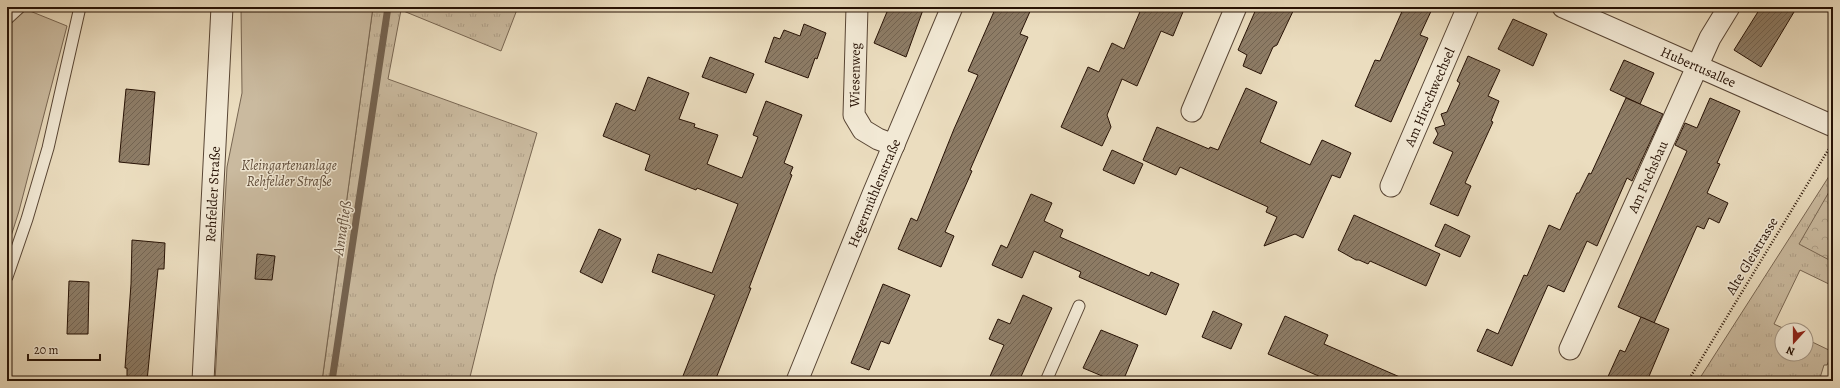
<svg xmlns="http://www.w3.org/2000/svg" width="1840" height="388" font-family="Alegreya,serif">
  <defs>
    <pattern id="grass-tufts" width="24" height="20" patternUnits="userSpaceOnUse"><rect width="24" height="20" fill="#caba9f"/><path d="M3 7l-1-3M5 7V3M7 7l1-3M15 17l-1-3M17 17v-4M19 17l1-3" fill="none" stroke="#ae9f87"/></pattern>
    <pattern id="forest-crowns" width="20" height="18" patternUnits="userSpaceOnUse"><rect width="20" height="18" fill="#caba9f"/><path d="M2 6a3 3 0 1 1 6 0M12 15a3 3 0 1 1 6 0" fill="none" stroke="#ae9f87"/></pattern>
    <pattern id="building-hatch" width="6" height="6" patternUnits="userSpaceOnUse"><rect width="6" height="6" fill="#8d7c66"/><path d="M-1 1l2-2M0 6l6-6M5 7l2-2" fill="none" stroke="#736452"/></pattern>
  </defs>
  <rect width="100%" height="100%" fill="#ebddbf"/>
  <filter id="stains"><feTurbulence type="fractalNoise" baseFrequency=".005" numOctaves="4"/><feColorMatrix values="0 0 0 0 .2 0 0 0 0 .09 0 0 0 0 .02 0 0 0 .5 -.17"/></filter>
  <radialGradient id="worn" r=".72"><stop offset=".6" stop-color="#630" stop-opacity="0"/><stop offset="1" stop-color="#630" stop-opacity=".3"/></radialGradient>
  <g fill="url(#grass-tufts)" stroke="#786652">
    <path d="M373,7H518L501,51L401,10L388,79L537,133L495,276L469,381H322Z"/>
    <path d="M1833,170V286L1800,270L1774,324L1787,330H1782V354H1806V339L1833,352L1827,365H1824L1819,381H1698Z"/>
  </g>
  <path fill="url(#forest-crowns)" stroke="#786652" d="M1833,185V262L1799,244Z"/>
  <g fill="#caba9f" stroke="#786652">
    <path d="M20,7L67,26L19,211L7,249V19Z"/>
    <path d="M241,7H373L322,381H215L227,167L242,93Z"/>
  </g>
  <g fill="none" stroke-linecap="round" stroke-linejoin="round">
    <path stroke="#74624f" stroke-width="7" d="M332,381L388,7"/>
  </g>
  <g fill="url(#building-hatch)" stroke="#271205">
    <path d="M889,7H924L906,57L874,43Z"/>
    <path d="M996,7H1032L1020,34L1028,37L970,170L972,171L945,232L954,236L941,267L898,249L911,218L917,221L954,129L978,75L968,71Z"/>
    <path d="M1142,7H1185L1173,36L1161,31L1137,86L1122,79L1107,115L1111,127L1102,146L1061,127L1088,67L1099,72L1112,43L1124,49Z"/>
    <path d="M1257,7H1295L1277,45L1273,47L1261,74L1243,66L1247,55L1238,50Z"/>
    <path d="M1404,7H1433L1420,35L1428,38L1391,122L1355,106L1375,60L1380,61Z"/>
    <path d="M1761,7H1797L1761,67L1734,50Z"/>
    <path d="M1513,19L1547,34L1533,66L1498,49Z"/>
    <path d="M804,24L826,33L817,59L815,58L808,78L765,62L774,37L780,39L784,30L800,36Z"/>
    <path d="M1468,56L1500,70L1488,96L1499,101L1491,121L1493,122L1465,183L1471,186L1458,216L1430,204L1453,152L1433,143L1438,134L1435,128L1445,125L1441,114L1447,112L1460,83L1457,81Z"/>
    <path d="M710,57L754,74L746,93L702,77Z"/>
    <path d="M1624,60L1654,73L1640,104L1610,90Z"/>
    <path d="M648,77L689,93L679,119L695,124L694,127L718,135L707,164L742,178L758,137L753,135L766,101L802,115L784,163L793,167L790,174L792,175L749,288H751L715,381H681L715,295L652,272L658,254L712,273L738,204L697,188L696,190L645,170L650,155L603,136L616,103L635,111Z"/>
    <path d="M1246,88L1277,102L1260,142L1310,165L1322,140L1351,153L1340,178L1332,175L1303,238L1295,234L1264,246L1277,217L1266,212L1268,207L1180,167L1176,175L1143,160L1157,127L1209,149L1210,147L1218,150Z"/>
    <path d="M126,89L155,92L149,165L119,162Z"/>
    <path d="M1626,98L1663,114L1632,181L1627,178L1597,246L1587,241L1564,292L1548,285L1512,366L1477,351L1487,329L1498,334L1524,275L1527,276L1549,225L1560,230L1577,193H1579L1589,173L1591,174Z"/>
    <path d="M1710,98L1740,111L1717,163L1720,164L1707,193L1728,203L1719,223L1709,218L1704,229L1697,226L1654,323L1618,307L1687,151L1675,145L1685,123L1697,128Z"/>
    <path d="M1112,150L1143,164L1134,184L1103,170Z"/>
    <path d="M1031,194L1052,203L1044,221L1063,230L1060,237L1149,276L1151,272L1179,284L1166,315L1079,277L1081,272L1034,251L1022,278L992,265L1001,245L1007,248Z"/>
    <path d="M1354,215L1440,254L1426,286L1370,261L1368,264L1359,260H1356L1338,250Z"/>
    <path d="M1445,224L1470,236L1460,257L1435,246Z"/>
    <path d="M599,229L621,239L602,283L580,272Z"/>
    <path d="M132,240L165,243L164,269H158L147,381H127V368H125L131,284Z"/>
    <path d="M257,254L275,256L272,280L255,279Z"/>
    <path d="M69,281L89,282L88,334H67Z"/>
    <path d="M883,284L910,295L889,344L881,341L869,370L851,363Z"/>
    <path d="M1023,295L1052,308L1019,381H988L1004,345L989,339L998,319L1010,324Z"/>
    <path d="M1213,311L1242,324L1231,349L1202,337Z"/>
    <path d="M1285,316L1328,335L1324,344L1409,381H1330L1268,354Z"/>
    <path d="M1641,317L1669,329L1647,381H1606L1620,350L1625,352Z"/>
    <path d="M1101,330L1138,345L1123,381H1114L1083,368Z"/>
  </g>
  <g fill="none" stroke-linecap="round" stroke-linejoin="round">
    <defs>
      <g id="service">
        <path d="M7,19L20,7"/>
        <path d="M7,277L27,219L48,148L80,7"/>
        <path d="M1046,381L1079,306"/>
      </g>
      <g id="minor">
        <path d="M857,7L854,115L863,130L878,139L894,145"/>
        <path id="s1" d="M1563,7L1833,126"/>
        <path d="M1192,111L1236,7"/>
        <path id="s2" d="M1391,186L1468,7"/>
        <path id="s3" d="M1570,349L1710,38L1729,7"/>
        <path id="s4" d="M203,381L222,7"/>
        <path id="s5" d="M797,381L873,194L952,7"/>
      </g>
    </defs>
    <use href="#service" stroke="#584534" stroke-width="13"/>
    <use href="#minor" stroke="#584534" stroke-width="23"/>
    <path stroke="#271205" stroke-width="2.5" stroke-dasharray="1 2" stroke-linecap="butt" d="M1688,381L1830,147"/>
    <use href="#service" stroke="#f2e9d5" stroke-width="11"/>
    <use href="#minor" stroke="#f2e9d5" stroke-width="21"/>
  </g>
  <g text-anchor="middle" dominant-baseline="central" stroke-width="3" stroke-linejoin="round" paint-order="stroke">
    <g font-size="14" fill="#271205" stroke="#f2e9d5">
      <text stroke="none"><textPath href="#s1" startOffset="148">Hubertusallee</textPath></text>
      <text transform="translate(855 75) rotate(-89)">Wiesenweg</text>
      <text stroke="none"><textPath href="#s2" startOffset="97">Am Hirschwechsel</textPath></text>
      <text stroke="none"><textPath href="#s3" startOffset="189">Am Fuchsbau</textPath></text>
      <text stroke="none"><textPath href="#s4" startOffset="187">Rehfelder Straße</textPath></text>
      <text stroke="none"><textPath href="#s5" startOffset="203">Hegermühlenstraße</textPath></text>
      <text transform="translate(1752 256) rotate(-59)">Alte Gleistrasse</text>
    </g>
    <g font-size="14" font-style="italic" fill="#604d3b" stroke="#f2e9d5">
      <text x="289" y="165">Kleingartenanlage<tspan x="289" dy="16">Rehfelder Straße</tspan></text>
    </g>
    <g font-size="15" font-style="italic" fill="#614e3c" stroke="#f2e9d5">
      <text transform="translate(342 228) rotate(-81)">Annafließ</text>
    </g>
  </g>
  <rect width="1840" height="388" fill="none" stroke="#ebddbf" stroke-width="24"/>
  <rect x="8" y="8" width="1824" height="372" fill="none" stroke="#271205" stroke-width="2"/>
  <rect x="12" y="12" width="1816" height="364" fill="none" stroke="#271205"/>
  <g transform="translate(1794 342) rotate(201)"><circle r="19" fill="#f2e9d5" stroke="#a19382"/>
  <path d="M0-3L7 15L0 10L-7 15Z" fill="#8f2418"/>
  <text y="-6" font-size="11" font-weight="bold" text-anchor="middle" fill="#271205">N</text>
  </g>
  <path d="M28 354v6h72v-6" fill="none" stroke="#271205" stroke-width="2"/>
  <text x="34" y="354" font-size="12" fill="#271205" stroke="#f2e9d5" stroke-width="3" paint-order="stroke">20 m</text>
  <rect width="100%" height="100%" filter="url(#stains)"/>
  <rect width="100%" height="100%" fill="url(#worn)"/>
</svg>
